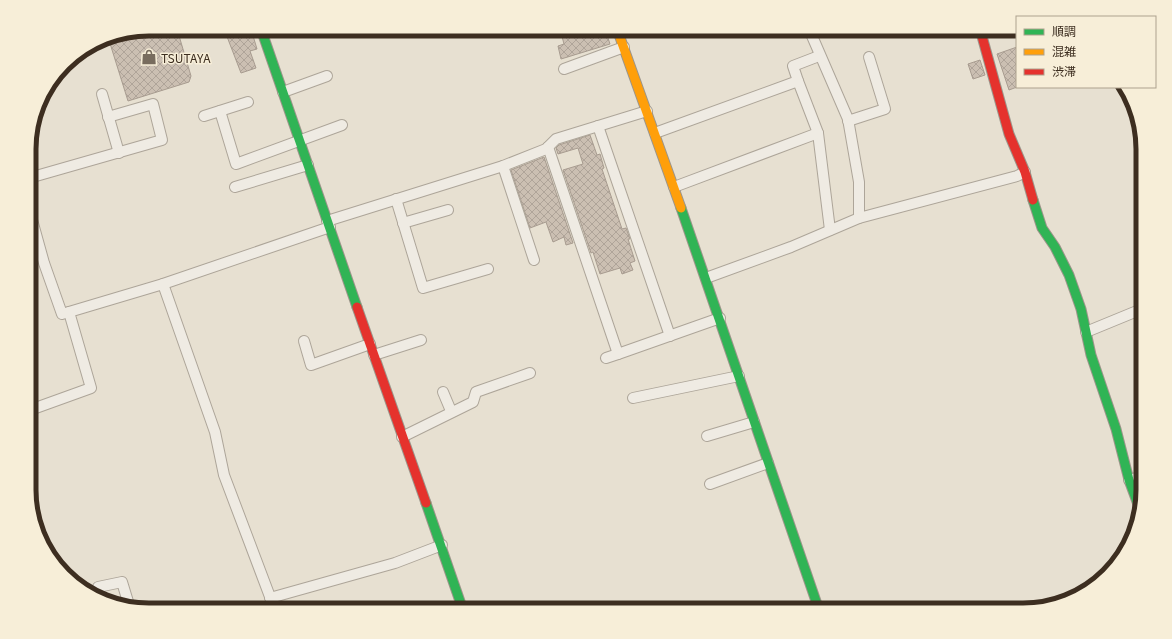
<svg xmlns="http://www.w3.org/2000/svg" width="1172" height="639" font-family="Georgia,'Noto Sans JP',serif">
  <defs>
    <pattern id="building-cross-hatch" width="8" height="8" patternUnits="userSpaceOnUse"><rect width="8" height="8" fill="#cbbfb2"/><path d="M0 0l8 8M0 8l8-8" fill="none" stroke="#afa499"/></pattern>
  </defs>
  <rect width="100%" height="100%" fill="#e7e0d1"/>
  <g fill="url(#building-cross-hatch)" stroke="#a89c90">
    <path d="M149,29H177L191,76L189,82L128,101L108,37Z"/>
    <path d="M241,29H251L257,49L250,51L256,68L241,73L226,34Z"/>
    <path d="M560,29H605L610,44L561,59L558,46L564,44Z"/>
    <path d="M1017,47V87L1009,90L997,54Z"/>
    <path d="M980,60L985,75L973,79L968,64Z"/>
    <path d="M590,135L597,155L600,154L604,168L602,169L622,229L626,228L630,239H628L635,261L630,263L633,270L622,274L620,268L600,274L593,252L591,253L563,170L583,164L578,148L558,154L556,148L559,145Z"/>
    <path d="M544,157L573,243L566,245L564,237L553,242L546,222L530,228L511,170Z"/>
  </g>
  <g fill="none" stroke-linecap="round" stroke-linejoin="round">
    <defs>
      <g id="street">
        <path d="M809,29L848,119L859,182V218"/>
        <path d="M564,69L624,47"/>
        <path d="M798,81L818,133L830,230"/>
        <path d="M283,92L327,76"/>
        <path d="M102,94L119,153"/>
        <path d="M220,111L236,164L342,125"/>
        <path d="M204,116L248,102"/>
        <path d="M848,121L885,109L869,57"/>
        <path d="M598,126L670,336"/>
        <path d="M655,133L798,81L793,66L819,56"/>
        <path d="M548,147L618,354L720,318"/>
        <path d="M503,166L534,260"/>
        <path d="M29,178L162,140L153,104L108,117"/>
        <path d="M235,187L308,165"/>
        <path d="M674,187L818,133"/>
        <path d="M396,199L423,288L488,269"/>
        <path d="M29,209L44,263L62,314L69,312"/>
        <path d="M327,221L503,166L546,149L556,139L647,111"/>
        <path d="M403,223L448,210"/>
        <path d="M706,278L791,247L859,218L1017,176L1025,172"/>
        <path d="M163,284L215,432L224,475L275,610"/>
        <path d="M1086,332L1142,309"/>
        <path d="M304,341L311,365L370,344"/>
        <path d="M374,355L421,340"/>
        <path d="M606,358L618,354"/>
        <path d="M443,392L451,411"/>
        <path d="M633,398L739,376"/>
        <path d="M30,410L91,388L69,312L163,284L330,227"/>
        <path d="M707,436L754,422"/>
        <path d="M402,437L473,402L476,392L530,373"/>
        <path d="M1129,480L1143,476"/>
        <path d="M710,484L768,463"/>
        <path d="M98,587L122,582L129,605"/>
        <path d="M270,598L395,563L442,545"/>
        <path d="M261,610L273,606"/>
      </g>
      <g id="fast">
        <path d="M261,29L357,307"/>
        <path d="M1033,200L1042,228L1055,247L1069,275L1081,309L1091,355L1116,429L1129,480L1139,507"/>
        <path d="M681,208L819,610"/>
        <path d="M426,503L463,610"/>
      </g>
      <path id="slow" d="M617,29L681,208"/>
      <g id="jam">
        <path d="M980,29L1009,134L1025,172L1033,200"/>
        <path d="M357,307L426,503"/>
      </g>
    </defs>
    <use href="#street" stroke="#ada599" stroke-width="12"/>
    <use href="#fast" stroke="#9c958a" stroke-width="11"/>
    <use href="#slow" stroke="#9c958a" stroke-width="11"/>
    <use href="#jam" stroke="#9c958a" stroke-width="11"/>
    <use href="#street" stroke="#efebe3" stroke-width="10"/>
    <use href="#fast" stroke="#30b455" stroke-width="9"/>
    <use href="#slow" stroke="#ff9f0a" stroke-width="9"/>
    <use href="#jam" stroke="#e5322d" stroke-width="9"/>
  </g>
  <defs>
    <symbol id="shop-bare" viewBox="-9 -9 18 18"><path d="M-5-2.5h2.3a2.7 3.5 0 0 1 5.4 0H5L5.5 6h-11ZM-1.5-2.5h3a1.5 2.3 0 0 0-3 0Z" fill="#786c5e" stroke="#f7eed8" stroke-width="2.5" paint-order="stroke"/></symbol>
  </defs>
  <g fill-rule="evenodd">
    <use href="#shop-bare" x="138" y="46" width="22" height="22"/>
  </g>
  <g text-anchor="middle" dominant-baseline="central" stroke-width="3" stroke-linejoin="round" paint-order="stroke">
    <g font-size="12" fill="#3d2e20" stroke="#f7eed8" text-anchor="start">
      <text x="161" y="57">TSUTAYA</text>
    </g>
  </g>
  <path d="M0 0H1172V639H0ZM149 36H1023A113 113 0 0 1 1136 149V490A113 113 0 0 1 1023 603H149A113 113 0 0 1 36 490V149A113 113 0 0 1 149 36Z" fill="#f7eed8" fill-rule="evenodd"/>
  <path fill="none" stroke="#3d2e20" stroke-width="5" d="M149 36H1023A113 113 0 0 1 1136 149V490A113 113 0 0 1 1023 603H149A113 113 0 0 1 36 490V149A113 113 0 0 1 149 36Z"/>
  <rect x="1016" y="16" width="140" height="72" fill="#f7eed8" stroke="#ada18e"/>
  <rect x="1024" y="29" width="20" height="6" fill="#30b455" stroke="#ada18e"/>
  <text x="1052" y="36" font-size="12" fill="#3d2e20">順調</text>
  <rect x="1024" y="49" width="20" height="6" fill="#ff9f0a" stroke="#ada18e"/>
  <text x="1052" y="56" font-size="12" fill="#3d2e20">混雑</text>
  <rect x="1024" y="69" width="20" height="6" fill="#e5322d" stroke="#ada18e"/>
  <text x="1052" y="76" font-size="12" fill="#3d2e20">渋滞</text>
</svg>
